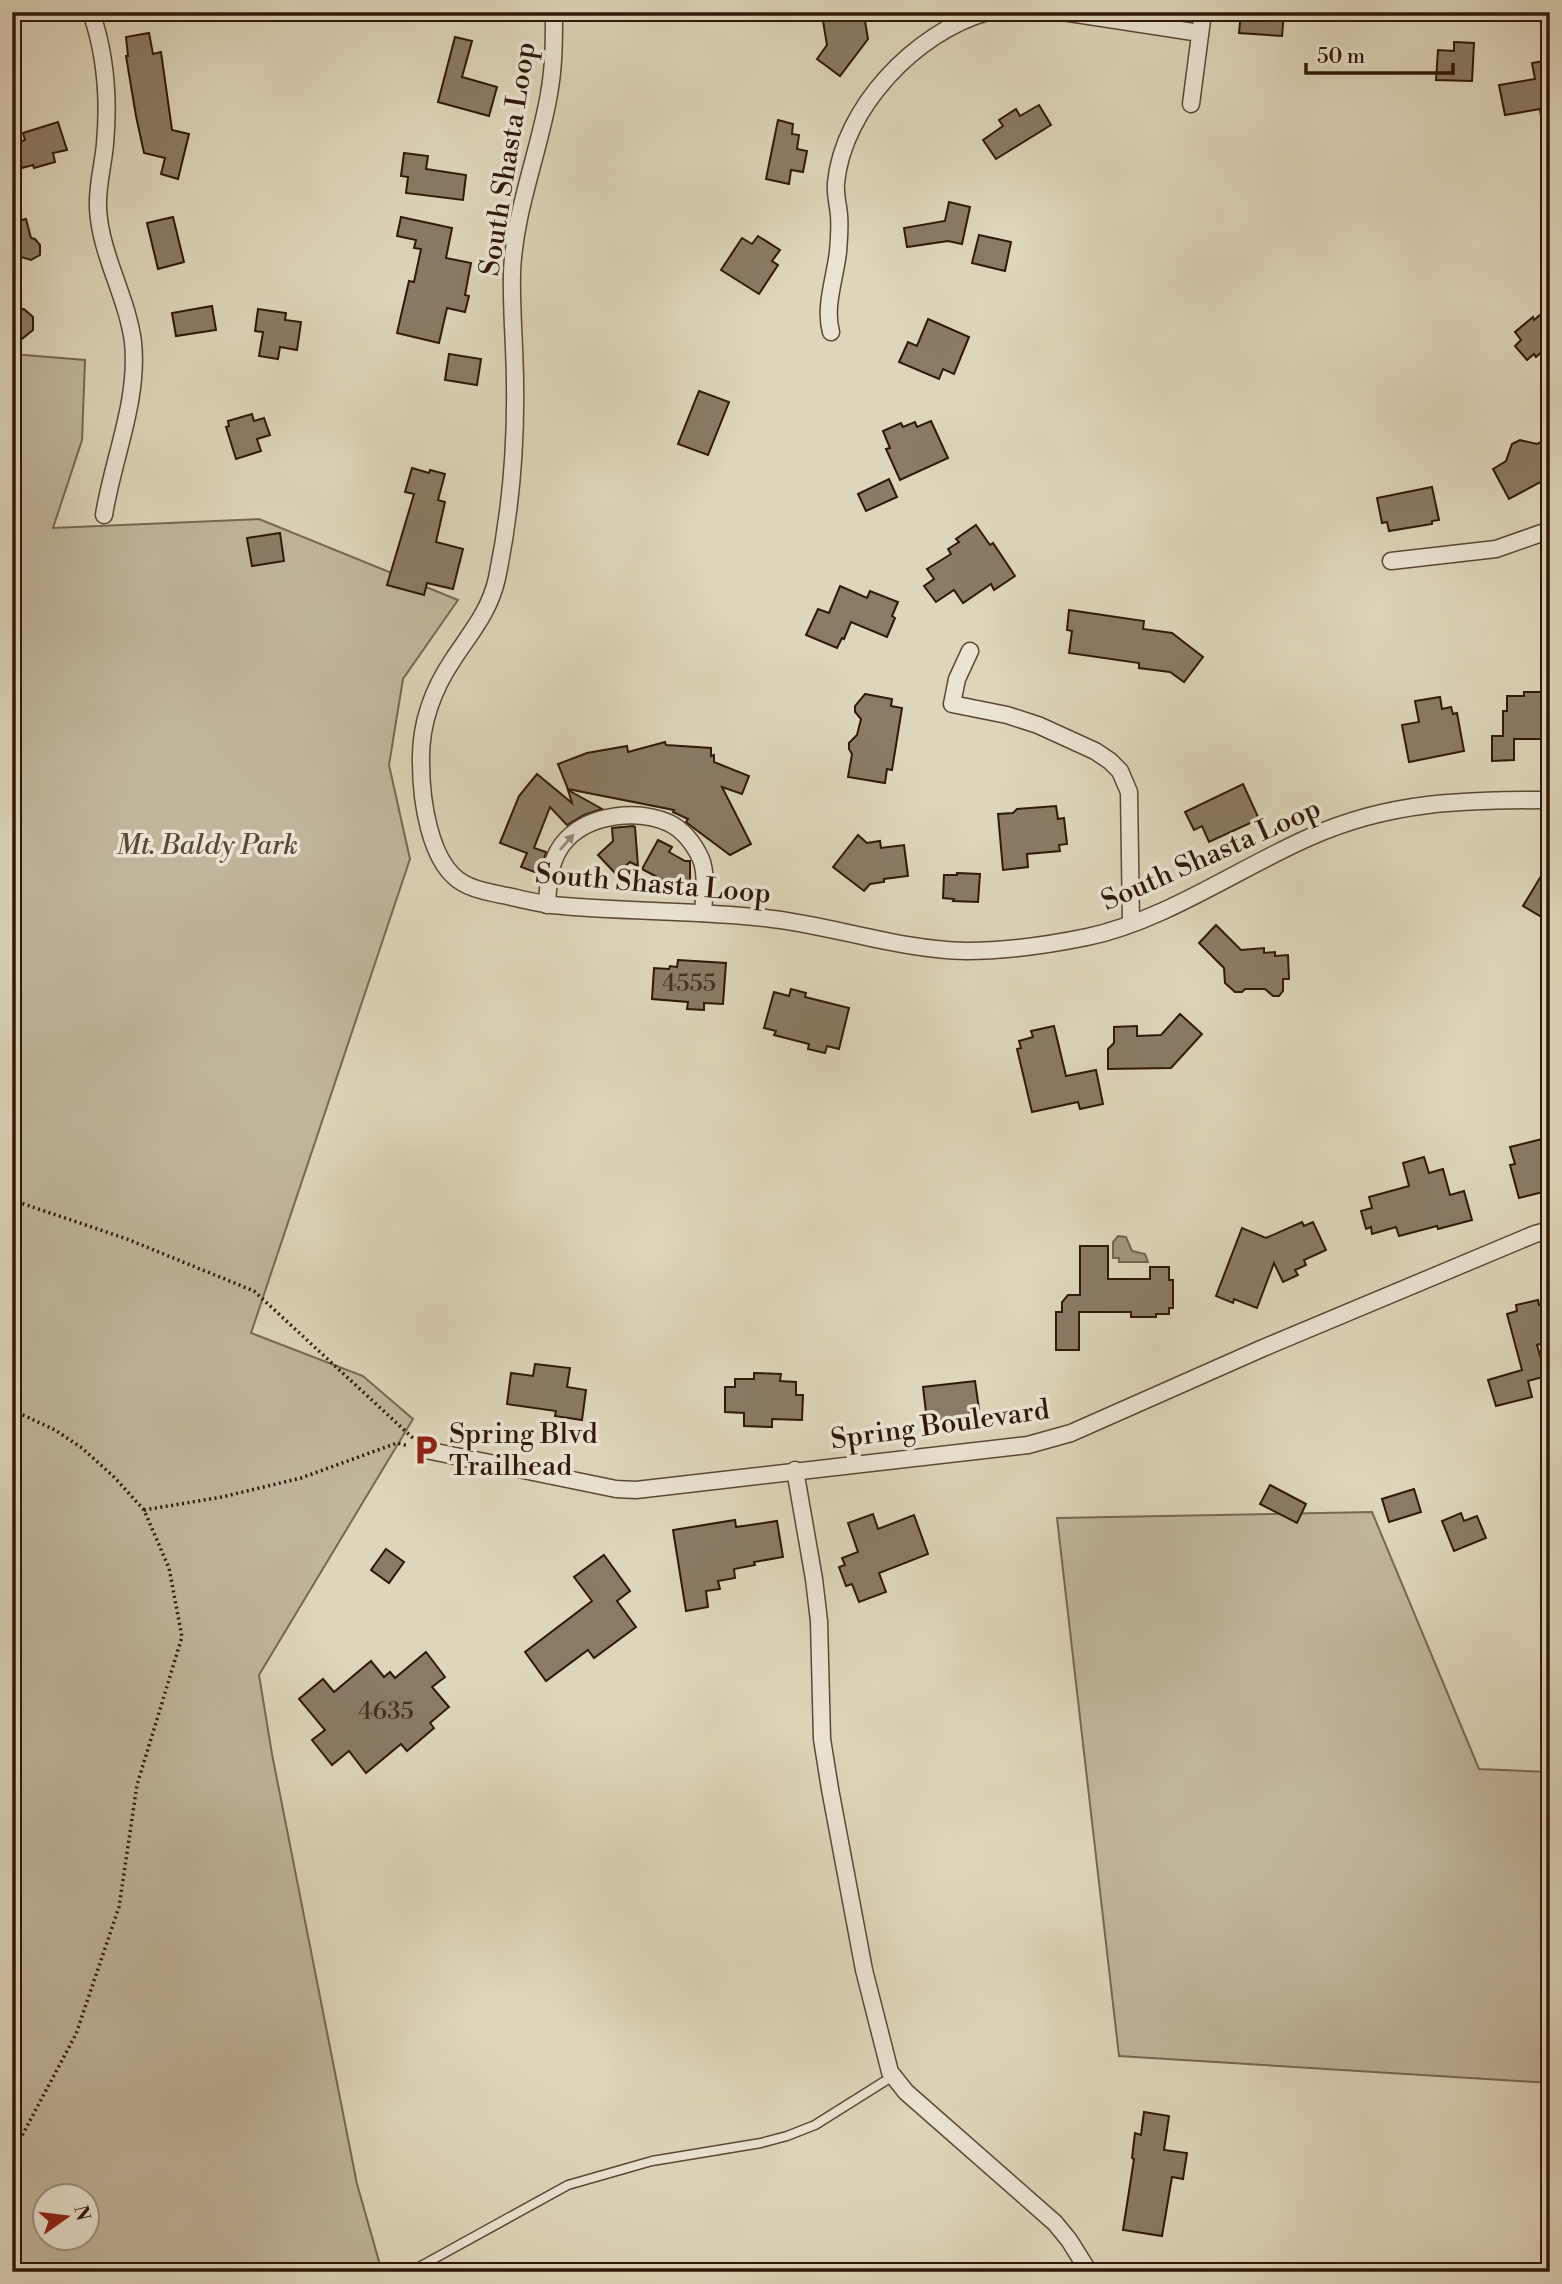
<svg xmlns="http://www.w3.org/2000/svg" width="1562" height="2284" font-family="'Libre Bodoni',serif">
  <rect width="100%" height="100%" fill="#ded6ba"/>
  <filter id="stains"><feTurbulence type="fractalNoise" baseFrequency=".00286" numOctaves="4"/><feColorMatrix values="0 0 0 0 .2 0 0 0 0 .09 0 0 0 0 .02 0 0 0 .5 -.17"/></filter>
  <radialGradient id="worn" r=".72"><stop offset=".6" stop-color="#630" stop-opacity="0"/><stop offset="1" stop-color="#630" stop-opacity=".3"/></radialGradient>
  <g fill="#c0b69c" stroke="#786752" stroke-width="2" fill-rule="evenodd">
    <path d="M12,354L85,360L82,440L53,528L259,519L458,600L403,679L389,765L410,859L251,1333L363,1376L413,1419L259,1675L272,1754L357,2184L382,2272H12ZM46,2196H88V2238H46Z"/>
    <path d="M1372,1512L1479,1769L1550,1772V2083L1119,2056L1057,1518Z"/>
  </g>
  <path fill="#a2957d" stroke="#74634e" stroke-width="2" d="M1118,1236L1126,1237L1132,1251L1145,1254L1148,1262H1119V1258H1113V1242Z"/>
  <g fill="#8a7b65" stroke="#2f1808" stroke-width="2">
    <path d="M840,12H850L851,17L864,15L868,39L840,76L817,59L827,45L822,15Z"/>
    <path d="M1241,12H1284L1282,36L1239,33Z"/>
    <path d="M149,33L153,54L161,52L172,130L189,134L178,179L161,174L165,158L144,153L136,116L126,56H128L126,37Z"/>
    <path d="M455,37L472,41L462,77L497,87L489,116L438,102Z"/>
    <path d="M1454,42L1474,43L1472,81L1436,80L1438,50L1454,51Z"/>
    <path d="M1550,60V117H1541L1540,109L1505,115L1499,85L1535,79L1532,63Z"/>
    <path d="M1039,105L1051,125L996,159L983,140L1003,126L999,120L1016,109L1020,116Z"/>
    <path d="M778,120L793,124L792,134L799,135L797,149L807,151L803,172L791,170L789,184L766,179Z"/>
    <path d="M58,122L67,150L53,153L55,162L34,168L33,165L22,168L15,144L25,140L23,133Z"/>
    <path d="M404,153L428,156L426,169L466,175L463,200L406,193L408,177L401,176Z"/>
    <path d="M949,202L970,207L962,244L948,241L907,247L904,228L945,221Z"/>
    <path d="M173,217L184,262L158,269L147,223Z"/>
    <path d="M401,217L452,228L446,258L471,263L465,295L469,296L465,312L447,308L439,343L397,333L409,281L414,282L421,249L414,248L416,240L397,236Z"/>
    <path d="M26,219L31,238L35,239L40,245V255L31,260L21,257L19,247L12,248V222Z"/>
    <path d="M979,235L1011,242L1005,271L972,263Z"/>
    <path d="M758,236L780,250L772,261L778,265L759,294L721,270L742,238L752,244Z"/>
    <path d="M212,306L216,330L176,336L172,313Z"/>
    <path d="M24,309L33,317V330L12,347V310Z"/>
    <path d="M258,309L286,313L285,320L301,322L297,350L280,347L278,359L259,356L263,332L255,331Z"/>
    <path d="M1550,312V345L1536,357L1534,354L1527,360L1515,346L1521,340L1515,332L1533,317L1534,320L1541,314L1543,318Z"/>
    <path d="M928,319L969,337L954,374L943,369L939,379L899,362L908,342L917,346Z"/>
    <path d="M449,354L481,359L477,385L445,380Z"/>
    <path d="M699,391L729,402L708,455L678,444Z"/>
    <path d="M252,414L254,421L264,418L270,435L257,439L261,451L236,459L226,427L229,426L228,421Z"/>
    <path d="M931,421L948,458L900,480L886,449L890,448L883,431L901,423L903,427L915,422L917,427Z"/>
    <path d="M1520,440L1537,444L1545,440L1550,449V477L1509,499L1493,469L1506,461L1512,444Z"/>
    <path d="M412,468L429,473L430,470L445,474L438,500L445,502L436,542L463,549L453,589L427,583L424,595L387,585L414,494L405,492Z"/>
    <path d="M889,479L897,497L866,511L858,494Z"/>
    <path d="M1432,487L1439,520L1432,521V524L1389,531L1387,522L1382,523L1377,498Z"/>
    <path d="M976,525L990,545L993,543L1015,576L994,590L991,584L963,603L954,590L936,602L924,586L934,579L927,569L951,554L948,549L959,542L956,539Z"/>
    <path d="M280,533L284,561L252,566L247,538Z"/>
    <path d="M840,586L867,598L870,591L898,602L892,616L895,618L887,637L851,622L844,639L842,638L837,648L806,635L818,609L829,613Z"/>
    <path d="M1069,610L1144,621L1143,629L1172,633L1203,657L1184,682L1170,672L1139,668V663L1069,653L1072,631L1067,630Z"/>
    <path d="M1524,692H1550V739H1514V760L1492,761V736H1503V711H1507V696H1524Z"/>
    <path d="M865,694L892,699L891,706L902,708L892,770L887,769L885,783L848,777L852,754L849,749V743L857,735L861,719L855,712V706Z"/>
    <path d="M1440,697L1442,709L1451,707L1453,714L1457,713L1464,751L1409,762L1402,725L1419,722L1415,701Z"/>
    <path d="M665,742L666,745L711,748V756L714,755V762L749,776L742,794L722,787L751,844L730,855L691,826L686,822L688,819L673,812L674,810L568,789L558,764L587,753L627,746L628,752Z"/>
    <path d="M537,774L572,803L568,790L602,809L584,815L567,825L550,807L534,848L546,852L540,874L521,867L527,853L500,843L519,796Z"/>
    <path d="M1243,784L1259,819L1209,842L1202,826L1194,830L1185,812Z"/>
    <path d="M1056,806L1058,819L1064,818L1067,844L1059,845L1060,851L1027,854L1028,867L1003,870L998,814L1013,813L1017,809Z"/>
    <path d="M633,826L635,827L638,866L630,862L616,874L598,855L613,841L612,828Z"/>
    <path d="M858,835L867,843L880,841L881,848L904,845L908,876L884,879V882L870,884L864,891L833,867Z"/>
    <path d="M658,840L672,847L669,852L685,861H690V886L672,885L642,869Z"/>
    <path d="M1550,861V922L1523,906Z"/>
    <path d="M957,873L980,874L978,902L953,901L954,899L943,898L944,875H957Z"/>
    <path d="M1216,925L1241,950L1264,948V953L1275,952V956L1288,955L1289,979H1283V991L1279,996H1273L1265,989H1245L1242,992H1235L1225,983L1224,968L1199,943Z"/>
    <path d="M678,960L726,963L723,1004L704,1003V1010L687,1009L688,1002L652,999L654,968L669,969L670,966L677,967Z"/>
    <path d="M791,989L806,993L805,997L849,1008L839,1049L827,1046L825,1053L808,1049L809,1044L774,1035L776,1031L764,1028L774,992L789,996Z"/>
    <path d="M1180,1014L1202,1034L1171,1068L1108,1069V1049L1114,1043V1027L1137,1026V1036L1161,1035Z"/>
    <path d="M1054,1026L1066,1076L1096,1070L1103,1104L1080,1109L1078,1102L1032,1112L1017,1049L1021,1048L1019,1041L1033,1037L1031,1031Z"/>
    <path d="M1550,1137V1182L1541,1185L1543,1192L1519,1198L1510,1165L1515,1164L1510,1147Z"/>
    <path d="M1424,1157L1429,1173L1443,1169L1450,1195L1464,1191L1472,1220L1438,1229L1437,1226L1399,1236L1396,1227L1372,1234L1371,1227L1366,1229L1361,1211L1372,1208L1369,1197L1409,1186L1403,1163Z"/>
    <path d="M1302,1222L1304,1226L1313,1222L1326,1250L1304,1260L1306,1265L1295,1270L1298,1275L1283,1282L1274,1263L1257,1308L1234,1299L1233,1303L1216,1296L1242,1228L1266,1238Z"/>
    <path d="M1080,1246H1108V1279H1150V1267H1169V1280H1173V1308H1169V1314H1156V1317H1131V1312H1079V1350H1056V1312H1062V1302L1068,1295H1080Z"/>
    <path d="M1538,1300L1539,1305L1550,1302V1336L1545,1337L1546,1342L1537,1345L1546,1376L1528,1381L1532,1397L1496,1406L1488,1380L1522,1370L1507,1314L1517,1311L1516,1305Z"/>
    <path d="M535,1364L570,1368L567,1387L586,1390L582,1420L555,1416L556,1411L507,1404L511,1373L533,1376Z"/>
    <path d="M754,1373L781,1374L780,1381L796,1382V1395H803L802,1420L772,1419V1427L744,1426V1413L725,1412V1387H735V1379H754Z"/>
    <path d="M975,1381L979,1409L969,1410L970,1416L927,1421L923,1387Z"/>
    <path d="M1270,1485L1306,1504L1297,1523L1260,1504Z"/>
    <path d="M1414,1489L1421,1512L1389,1522L1382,1499Z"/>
    <path d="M1461,1513L1464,1521L1477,1516L1486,1538L1454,1551L1442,1521Z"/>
    <path d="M873,1514L878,1529L914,1515L928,1554L879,1573L886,1592L859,1602L852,1584L846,1586L839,1567L845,1565L842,1558L858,1552L848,1523Z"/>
    <path d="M735,1520L736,1527L777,1521L783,1557L754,1562L755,1565L734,1569L735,1578L718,1581L720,1589L706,1591L708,1607L686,1611L673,1530Z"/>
    <path d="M386,1549L404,1562L389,1583L371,1570Z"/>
    <path d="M604,1555L630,1591L617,1601L636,1627L594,1658L588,1650L546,1681L525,1652L592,1601L574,1577Z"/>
    <path d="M426,1652L445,1677L432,1687L449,1707L430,1723L434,1728L407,1751L401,1744L366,1773L349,1751L332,1765L312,1740L325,1730L299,1699L323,1679L334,1692L371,1661L384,1677L390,1672L395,1678Z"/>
    <path d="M1144,2112L1169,2116L1164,2150L1187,2153L1183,2179L1172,2177L1162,2236L1123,2230L1134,2159L1132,2158L1135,2133L1141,2135Z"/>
  </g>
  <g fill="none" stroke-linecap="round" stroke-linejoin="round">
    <defs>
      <path id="service" d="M410,2272L568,2185L652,2161L761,2143L787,2136L815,2125L893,2076"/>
      <g id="minor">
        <path d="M91,12C106,55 109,100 105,144C103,166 97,186 98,208C100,254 127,296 133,342C139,401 113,458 104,515"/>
        <path d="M554,12C554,39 554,67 549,94C539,153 514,212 512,273C511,310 515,348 515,385C516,449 510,515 497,578C490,610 472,631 454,658C433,689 420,724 421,762C421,798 429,864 463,883C474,890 489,892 502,895C518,898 535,903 552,905C622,912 694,910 765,918C832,925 898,950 966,951C1006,951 1048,945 1087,937C1164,921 1239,868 1310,837C1390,801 1464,800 1550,800"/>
        <path d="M1063,12L1200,33"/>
        <path d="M1191,104L1203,12"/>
        <path d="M831,332C824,307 835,278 838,252C839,240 840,227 839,215C838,204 835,194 836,183C843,108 916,32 987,12"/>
        <path d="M1391,561L1496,549L1550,530"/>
        <path d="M970,651L957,679L952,704L1007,715L1038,725L1095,751L1110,761L1120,771L1129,792L1131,923"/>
        <path d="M547,905C548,882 550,856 567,839C591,814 638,809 669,823C683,830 694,844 701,859C707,874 704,896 703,913"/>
        <path d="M426,1450L616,1489L636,1490L1028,1445L1071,1433L1263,1348L1535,1234L1550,1230"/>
        <path d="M795,1470L814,1579L819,1621L822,1739L830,1789L864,1970L890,2072L906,2092L1055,2223L1069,2240L1089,2272"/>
      </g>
    </defs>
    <use href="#service" stroke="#5b4834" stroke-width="11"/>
    <use href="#minor" stroke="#5b4834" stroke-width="19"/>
    <g stroke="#2f1808" stroke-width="3.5" stroke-dasharray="2 3.5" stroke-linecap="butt">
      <path d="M12,1200L127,1239L254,1291L415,1440"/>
      <path d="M12,1412L23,1415L55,1430L82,1448L114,1477L144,1510L169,1568L182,1637L137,1785L119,1907L76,2034L17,2145L12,2150"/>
      <path d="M144,1510L222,1497L301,1478L397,1443L409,1446"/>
    </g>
    <use href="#service" stroke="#eae4d2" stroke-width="8"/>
    <use href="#minor" stroke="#eae4d2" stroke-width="16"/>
  </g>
  <defs><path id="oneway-solid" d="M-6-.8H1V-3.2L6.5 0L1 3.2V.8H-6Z" transform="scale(1.75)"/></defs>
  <use fill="#968877" href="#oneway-solid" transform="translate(567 842) rotate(-49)"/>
  <defs>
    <symbol id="parking-bare" viewBox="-9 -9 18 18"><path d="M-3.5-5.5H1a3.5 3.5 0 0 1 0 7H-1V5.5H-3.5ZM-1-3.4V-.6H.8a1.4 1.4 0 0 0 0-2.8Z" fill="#8f2418" stroke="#eae4d2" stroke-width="2.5" paint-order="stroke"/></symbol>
  </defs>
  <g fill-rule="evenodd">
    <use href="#parking-bare" x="404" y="1428" width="44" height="44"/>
  </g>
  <g text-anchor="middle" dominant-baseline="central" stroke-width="7" stroke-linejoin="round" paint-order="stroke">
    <g font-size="24" fill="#46311f">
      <text x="689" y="984">4555</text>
      <text x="386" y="1712">4635</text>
    </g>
    <g font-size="28" fill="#2f1808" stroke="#eae4d2">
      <text transform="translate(508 159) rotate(-81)">South Shasta Loop</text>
      <text transform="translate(1211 855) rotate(-24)">South Shasta Loop</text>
      <text transform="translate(653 884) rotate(5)">South Shasta Loop</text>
      <text transform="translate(940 1425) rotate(-8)">Spring Boulevard</text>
    </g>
    <g font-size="28" font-style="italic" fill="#5a4734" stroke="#eae4d2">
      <text x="207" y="845">Mt. Baldy Park</text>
    </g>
    <g font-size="28" fill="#2f1808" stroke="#eae4d2" text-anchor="start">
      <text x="449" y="1434">Spring Blvd<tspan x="449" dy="32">Trailhead</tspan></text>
    </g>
  </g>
  <rect width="1562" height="2284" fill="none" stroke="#ded6ba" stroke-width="42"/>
  <rect x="14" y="14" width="1534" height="2256" fill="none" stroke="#2f1808" stroke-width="3.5"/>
  <rect x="21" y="21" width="1520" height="2242" fill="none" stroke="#2f1808" stroke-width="2"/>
  <g transform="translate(66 2217) rotate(76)"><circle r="33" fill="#eae4d2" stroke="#9f9281" stroke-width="2"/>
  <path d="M0-5L12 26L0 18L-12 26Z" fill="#8f2418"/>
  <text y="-10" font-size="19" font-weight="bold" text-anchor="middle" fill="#2f1808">N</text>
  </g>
  <path d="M1306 63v10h147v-10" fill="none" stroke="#2f1808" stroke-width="3.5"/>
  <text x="1317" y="63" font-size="21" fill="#2f1808" stroke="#eae4d2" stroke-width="5" paint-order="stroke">50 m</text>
  <rect width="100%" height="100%" filter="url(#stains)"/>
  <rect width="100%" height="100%" fill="url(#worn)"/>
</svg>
